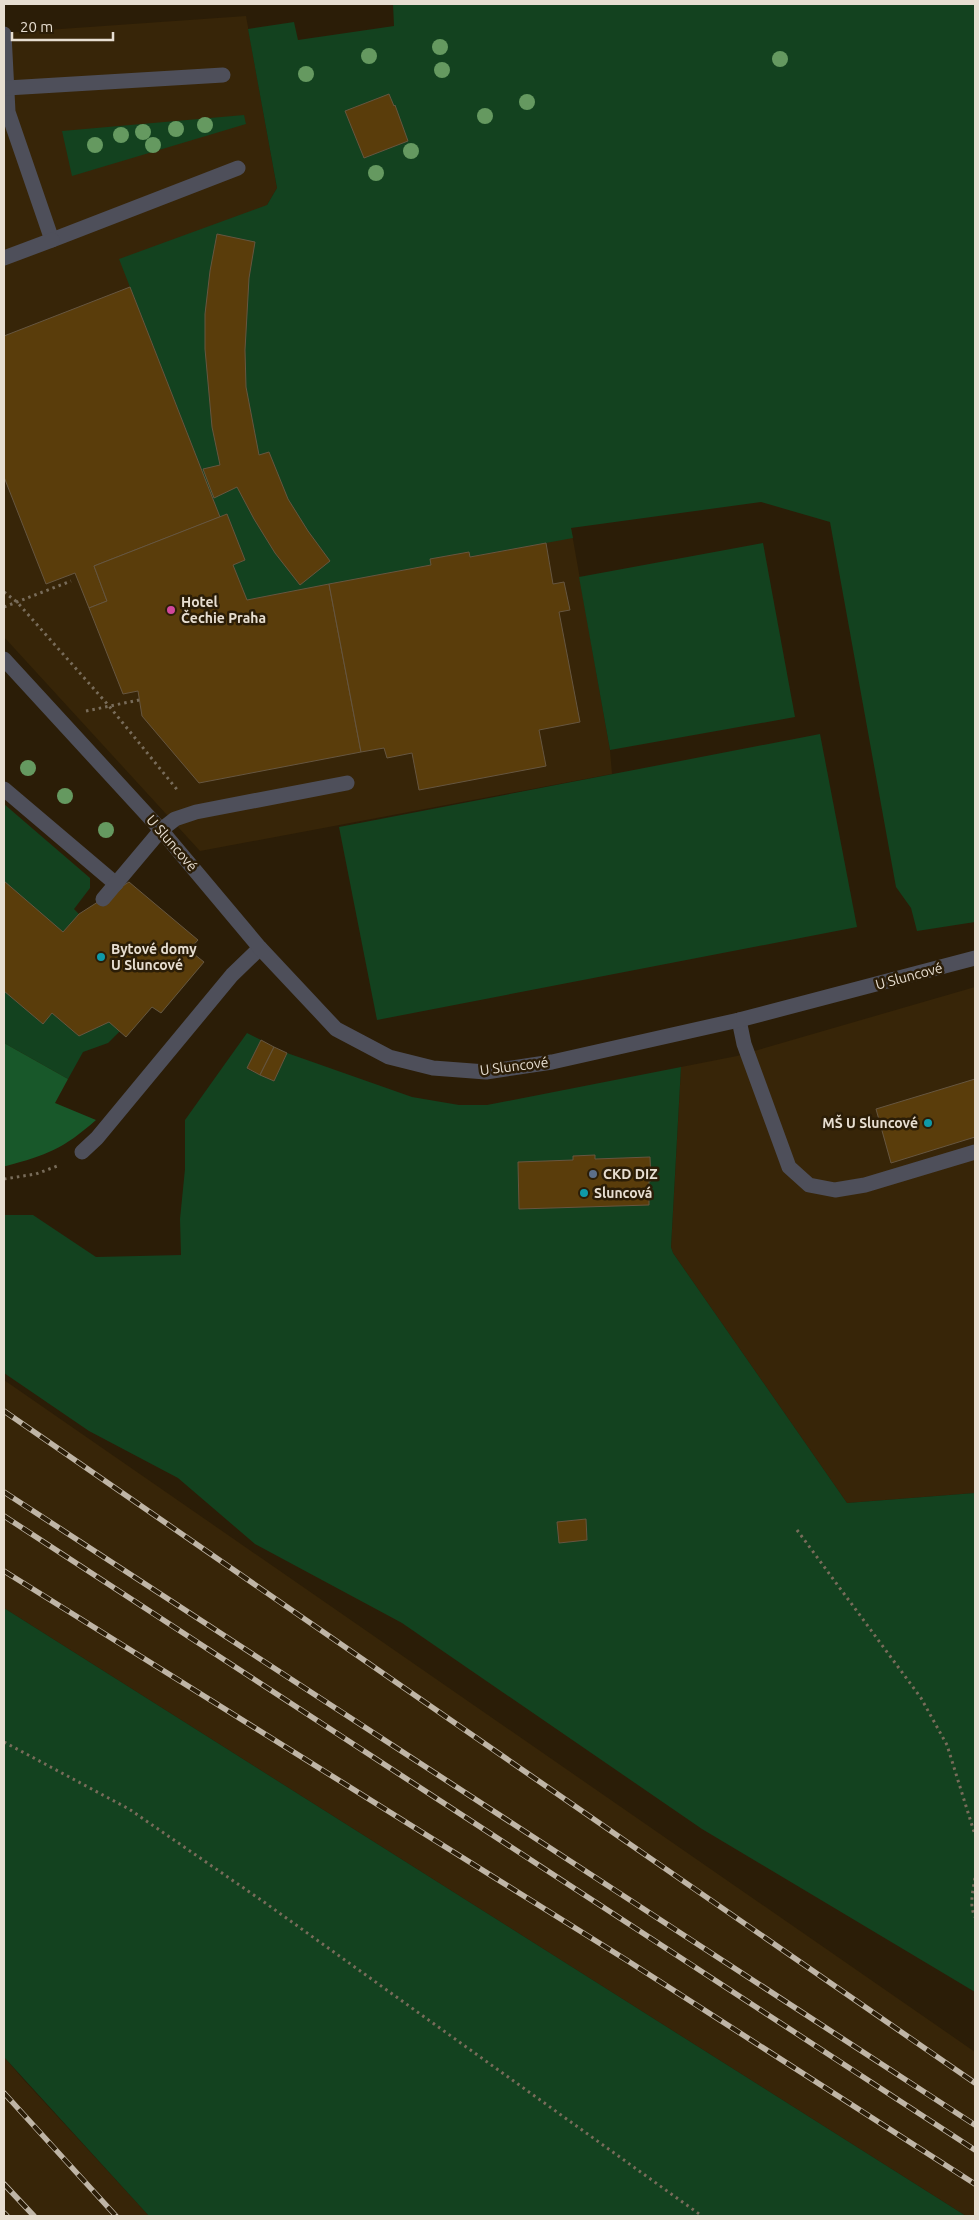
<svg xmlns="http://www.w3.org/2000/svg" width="979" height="2220" font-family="Ubuntu,sans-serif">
  <rect width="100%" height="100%" fill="#2b1d07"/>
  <g fill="#372508">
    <path d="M246,16L277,188L267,205L571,528L610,750L612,774L200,851L4,637V33Z"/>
    <path d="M975,987V1493L847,1503L673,1253L671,1247L681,1067L737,1056Z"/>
    <path d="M4,1380L975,2052V2216H966L4,1608Z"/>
    <path d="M4,2057L23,2079L149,2216H4Z"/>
  </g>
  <g fill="#13421f" fill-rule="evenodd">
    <path d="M393,4H975V922L917,931L911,908L896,887L830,522L761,502L571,528L573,538L470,557L468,552L431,559V565L247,600L233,565L245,560L227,514L220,517L119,259L267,205L277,188L248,29L294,22L298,40L394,26Z"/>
    <path d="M244,115L246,124L72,176L62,131Z"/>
    <path d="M763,543L795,717L610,750L579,577Z"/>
    <path d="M820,734L857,927L377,1020L339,827Z"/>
    <path d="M4,804L90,878V888L74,909L79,914L63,932L198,969L161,1013L152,1007L126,1037L120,1031L108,1043L83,1052L68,1079L4,1043Z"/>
    <path d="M247,1033L261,1040L247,1069L274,1081L287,1053L412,1097L459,1105H487L681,1067L671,1247L673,1253L847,1503L975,1493V1992L702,1829L402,1623L255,1544L178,1478L89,1431L4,1373V1215H33L96,1257L181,1255L180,1219L185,1169V1120ZM595,1155V1159L650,1157L651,1180L649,1181V1205L519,1209L518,1162L573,1160V1156ZM585,1519L587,1540L559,1543L557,1522Z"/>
    <path d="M4,1608L966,2216H149L4,2057Z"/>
  </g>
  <path fill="#18582a" d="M4,1043L68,1079L55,1103L96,1120C63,1149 47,1155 6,1166H4Z"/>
  <g fill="#5a3d0b" stroke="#665640">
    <path d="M389,94L394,106L395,105L408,141L364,158L345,111Z"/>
    <path d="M217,234L255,242L249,278L245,350L246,387L259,455L269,452L288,499L308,531L330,561L300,585L275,553L254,519L237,487L214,498L203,469L220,465L212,427L205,349V314L210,271Z"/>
    <path d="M130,287L220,517L94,566L107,601L89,608L75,573L46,584L4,477V336Z"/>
    <path d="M227,514L245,560L233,565L247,600L329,584L361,752L199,783L142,716L138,691L123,694L89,608L107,601L94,566Z"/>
    <path d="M546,543L553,584L564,582L570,610L559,612L580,722L539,730L546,766L419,790L412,753L387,758L384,748L361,752L329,584L431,565L430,559L469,552L470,557Z"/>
    <path d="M4,881L63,932L79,914L129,882L198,940L189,950L204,962L161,1013L152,1007L126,1037L109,1022L79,1036L52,1013L43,1024L4,991Z"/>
    <path d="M261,1040L274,1047L260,1075L247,1068Z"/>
    <path d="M274,1047L287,1053L274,1081L260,1075Z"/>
    <path d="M975,1079V1137L891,1163L876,1109Z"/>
    <path d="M595,1155V1159L650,1157L651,1181H649V1205L519,1209L518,1162L573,1160V1156Z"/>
    <path d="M586,1519L587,1540L559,1543L557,1522Z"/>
  </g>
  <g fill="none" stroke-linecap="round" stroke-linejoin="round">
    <g stroke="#786c5a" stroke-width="3" stroke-dasharray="2.5 4" stroke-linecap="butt">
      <path d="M4,592L17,602L109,706L179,792"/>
      <path d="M4,607L71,581"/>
      <path d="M86,711L139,700"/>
      <path d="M4,1179L36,1174L60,1165"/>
      <path d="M797,1530L921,1698L947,1745L975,1835"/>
      <path d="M4,1742L129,1809L264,1902L702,2216"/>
      <path d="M975,1878C973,1891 969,1905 975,1917"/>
    </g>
    <g stroke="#4e4f5a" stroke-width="15">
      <path d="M4,34L8,112L52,240L238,168"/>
      <path d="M7,88L223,75"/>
      <path d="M4,258L52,240"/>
      <path d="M4,789L116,884"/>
      <path d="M103,899L161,830L175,819L196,812L347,783"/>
      <path d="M739,1020L744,1044L789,1167L809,1185L835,1190L865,1185L975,1152"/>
      <path d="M82,1152L97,1138L232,975L260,948"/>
    </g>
    <path stroke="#4e4f5a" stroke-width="15" d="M4,659L161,830L260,948L336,1029L389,1057L433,1068L486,1072L552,1062L739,1020L975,958"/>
    <defs>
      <g id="rail">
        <path d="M4,1411L975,2083"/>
        <path d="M4,1492L975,2125"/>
        <path d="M4,1516L975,2150"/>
        <path d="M4,1571L628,1961L975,2184"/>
        <path d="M4,2093L116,2216"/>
        <path d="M4,2184L34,2216"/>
        <path d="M4,2213L7,2216"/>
      </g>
    </defs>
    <use href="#rail" stroke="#bfb5a6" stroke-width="5.5"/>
    <use href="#rail" stroke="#2b1d07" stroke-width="4" stroke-dasharray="11" stroke-linecap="butt"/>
  </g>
  <g fill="#659960">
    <circle cx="440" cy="47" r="8"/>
    <circle cx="369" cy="56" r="8"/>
    <circle cx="780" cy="59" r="8"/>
    <circle cx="442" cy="70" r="8"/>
    <circle cx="306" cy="74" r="8"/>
    <circle cx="527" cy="102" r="8"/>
    <circle cx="485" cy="116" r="8"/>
    <circle cx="205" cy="125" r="8"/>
    <circle cx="176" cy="129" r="8"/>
    <circle cx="143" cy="132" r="8"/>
    <circle cx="121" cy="135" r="8"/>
    <circle cx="95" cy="145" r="8"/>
    <circle cx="153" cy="145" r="8"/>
    <circle cx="411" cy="151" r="8"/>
    <circle cx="376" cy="173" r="8"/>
    <circle cx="28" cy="768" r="8"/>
    <circle cx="65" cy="796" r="8"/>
    <circle cx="106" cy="830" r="8"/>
  </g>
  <circle fill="#d1479c" stroke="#2b1d07" stroke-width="2" cx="171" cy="610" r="5"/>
  <g fill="#0f9aa8" stroke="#2b1d07" stroke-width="2">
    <circle cx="101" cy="957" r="5"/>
    <circle cx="928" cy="1123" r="5"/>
    <circle cx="584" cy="1193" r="5"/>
  </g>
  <circle fill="#5c6f8a" stroke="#2b1d07" stroke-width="2" cx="593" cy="1174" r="5"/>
  <g text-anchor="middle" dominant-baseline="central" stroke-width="5" stroke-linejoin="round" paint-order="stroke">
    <g font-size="14" font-weight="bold" fill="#e7ded1" stroke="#2b1d07" text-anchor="start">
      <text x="181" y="602">Hotel<tspan x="181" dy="16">Čechie Praha</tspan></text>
      <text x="111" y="949">Bytové domy<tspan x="111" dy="16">U Sluncové</tspan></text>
      <text x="918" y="1123" text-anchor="end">MŠ U Sluncové</text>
      <text x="603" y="1174">CKD DIZ</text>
      <text x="594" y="1193">Sluncová</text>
    </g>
    <g font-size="14" fill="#e7ded1" stroke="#2b1d07">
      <text transform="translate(172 843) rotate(49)">U Sluncové</text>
      <text transform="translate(909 976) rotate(-15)">U Sluncové</text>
      <text transform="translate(514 1066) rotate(-7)">U Sluncové</text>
    </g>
  </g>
  <rect width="979" height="2220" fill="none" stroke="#e7ded1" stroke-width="10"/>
  <path d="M12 32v8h101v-8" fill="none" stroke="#e7ded1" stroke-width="2.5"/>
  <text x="20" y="32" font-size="15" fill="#e7ded1" stroke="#2b1d07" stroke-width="4" paint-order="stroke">20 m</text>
</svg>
